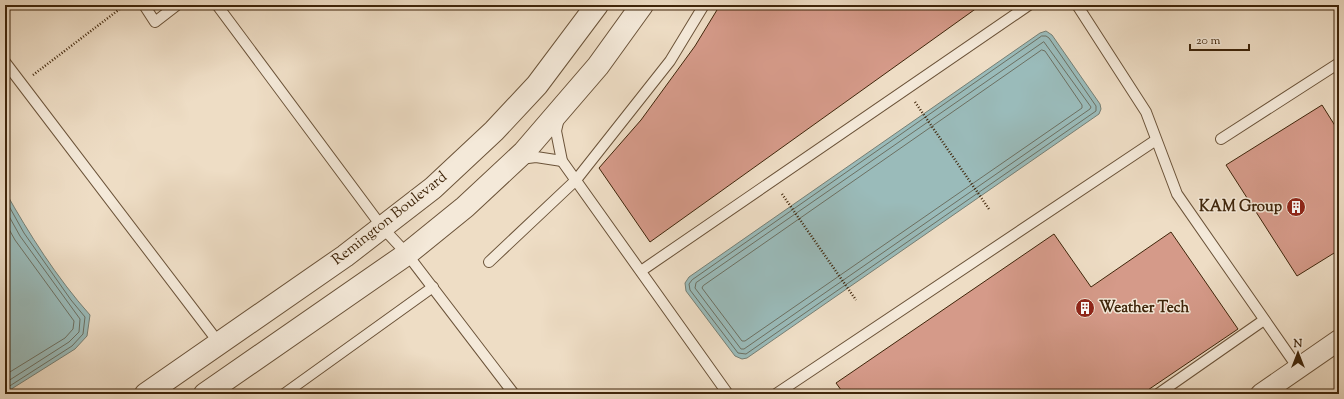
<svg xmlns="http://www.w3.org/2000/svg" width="1344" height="399" font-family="'Sorts Mill Goudy',serif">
  <rect width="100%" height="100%" fill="#eeddc5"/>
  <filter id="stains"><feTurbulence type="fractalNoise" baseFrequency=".005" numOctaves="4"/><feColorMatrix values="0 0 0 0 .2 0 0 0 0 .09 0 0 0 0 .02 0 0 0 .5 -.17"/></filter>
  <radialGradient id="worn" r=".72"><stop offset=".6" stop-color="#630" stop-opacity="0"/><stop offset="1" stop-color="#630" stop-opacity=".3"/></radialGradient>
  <g fill="#9abbba" stroke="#767f74">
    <path d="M1046,31L1052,35L1100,104L1101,109L1099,114L747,358L742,359L735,356L686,291L685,283L689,277L1040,33Z"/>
    <path d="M5,191C29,234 57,278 90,315L87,336L75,349L5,393Z"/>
  </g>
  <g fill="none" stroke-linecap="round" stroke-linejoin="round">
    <g stroke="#6c7062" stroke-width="1">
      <path d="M1042,36H1046L1049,38L1096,106V111L746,354L738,353L690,290L689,284L692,280Z"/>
      <path d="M1044,42L1091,107L1090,109L744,349H741L695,288L696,283Z"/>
      <path d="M1042,50L1045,51L1082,105V108L745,341H742L702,288L703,286Z"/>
      <path d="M5,199L24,233L71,300L85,317L83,334L72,346L5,389"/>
      <path d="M5,209L20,236L80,319L79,332L69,342L5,383"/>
      <path d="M5,222L15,240L74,321L73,329L65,338L5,375"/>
    </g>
  </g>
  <g fill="#d59a89" stroke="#3f250a">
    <path d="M720,5H981L650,242L599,168L641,120L695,46Z"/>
    <path d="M1322,105L1339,132V250L1297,276L1226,165Z"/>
    <path d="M1171,232L1238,329L1142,394H844L836,383L1054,234L1091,287Z"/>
  </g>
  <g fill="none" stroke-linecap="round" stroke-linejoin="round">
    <defs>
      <g id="service">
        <path d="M144,5L155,22L177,5"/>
        <path d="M217,5L382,227L407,254L514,394"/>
        <path d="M1077,5L1146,112L1177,194L1298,368"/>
        <path d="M5,62L219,343"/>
        <path d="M559,118L556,131L562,161L728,394"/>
        <path d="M1221,139L1339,63"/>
        <path d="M520,159L536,157L562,161"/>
        <path d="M489,262L576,180L670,61L704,5"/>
        <path d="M641,271L1029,5"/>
        <path d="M284,394L433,287"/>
        <path d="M776,394L1156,140"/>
        <path d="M1158,394L1264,320"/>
      </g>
      <path id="minor" d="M1261,394L1339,340"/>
      <g id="tertiary">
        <path d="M146,394L345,256L433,188L494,131L537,85L597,5"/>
        <path d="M205,394L407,254L465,207L524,152L598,66L642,5"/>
      </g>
    </defs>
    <use href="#service" stroke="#6b5339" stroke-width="12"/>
    <use href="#minor" stroke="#6b5339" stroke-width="22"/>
    <use href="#tertiary" stroke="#6b5339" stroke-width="24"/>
    <g stroke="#3f250a" stroke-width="2.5" stroke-dasharray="1 2" stroke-linecap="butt">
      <path d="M33,75L125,5"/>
      <path d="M915,102L989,209"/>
      <path d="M782,194L856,300"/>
    </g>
    <use href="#service" stroke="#f4e9d9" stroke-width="10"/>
    <use href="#minor" stroke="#f4e9d9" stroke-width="20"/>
    <use href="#tertiary" stroke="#f4e9d9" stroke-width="22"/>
  </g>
  <defs>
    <symbol id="building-disc" viewBox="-11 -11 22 22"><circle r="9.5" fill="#8f2418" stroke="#f4e9d9"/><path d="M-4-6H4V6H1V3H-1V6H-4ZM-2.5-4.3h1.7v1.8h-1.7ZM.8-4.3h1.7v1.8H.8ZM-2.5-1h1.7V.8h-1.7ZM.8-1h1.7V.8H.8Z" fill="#fff"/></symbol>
  </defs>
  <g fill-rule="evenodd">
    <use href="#building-disc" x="1285" y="196" width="22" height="22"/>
    <use href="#building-disc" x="1074" y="297" width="22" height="22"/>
  </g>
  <g text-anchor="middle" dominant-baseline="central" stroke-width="3" stroke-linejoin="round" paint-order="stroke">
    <g font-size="15" font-weight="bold" fill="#3f250a" stroke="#f4e9d9" text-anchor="end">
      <text x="1282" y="207">KAM Group</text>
      <text x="1099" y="308" text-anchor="start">Weather Tech</text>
    </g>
    <g font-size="15" fill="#3f250a" stroke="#f4e9d9">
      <text transform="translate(390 219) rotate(-38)">Remington Boulevard</text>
    </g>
  </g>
  <rect width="1344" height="399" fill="none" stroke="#eeddc5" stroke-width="20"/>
  <rect x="6" y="6" width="1332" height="387" fill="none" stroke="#3f250a" stroke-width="2"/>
  <rect x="10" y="10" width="1324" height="379" fill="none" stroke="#3f250a"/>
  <g transform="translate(1298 353)" stroke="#f4e9d9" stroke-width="3" paint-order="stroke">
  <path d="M0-3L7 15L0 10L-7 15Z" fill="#3f250a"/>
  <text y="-6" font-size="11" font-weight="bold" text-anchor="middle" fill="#3f250a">N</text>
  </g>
  <path d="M1190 44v6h59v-6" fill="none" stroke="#3f250a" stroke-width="2"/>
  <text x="1196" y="44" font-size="12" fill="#3f250a" stroke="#f4e9d9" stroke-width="3" paint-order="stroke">20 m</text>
  <rect width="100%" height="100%" filter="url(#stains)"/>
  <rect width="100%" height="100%" fill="url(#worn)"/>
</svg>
